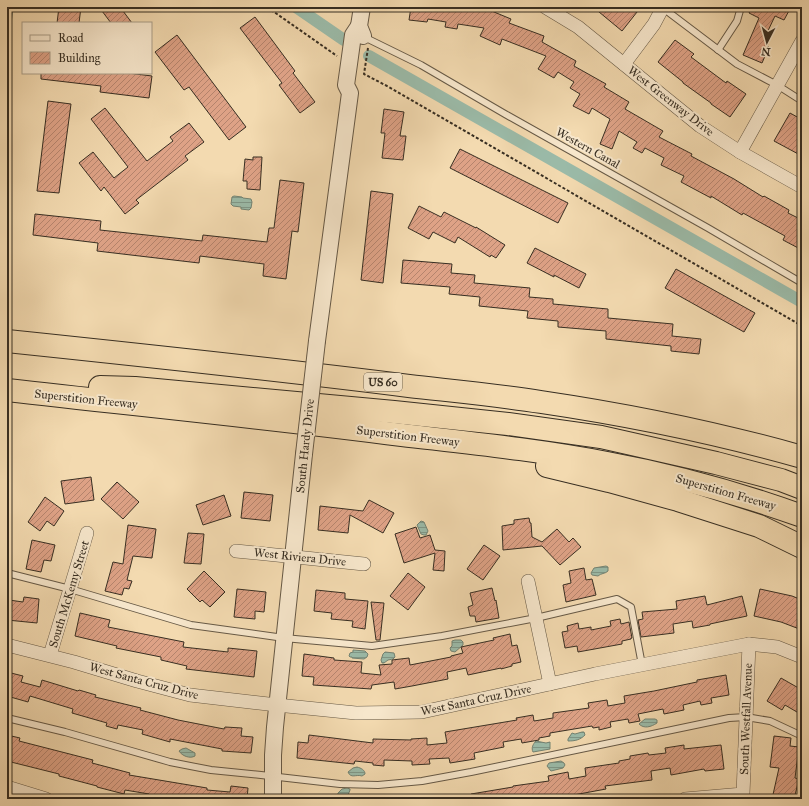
<svg xmlns="http://www.w3.org/2000/svg" width="809" height="806" font-family="'IM FELL Great Primer',serif">
  <defs>
    <pattern id="water-rules" width="6" height="5" patternUnits="userSpaceOnUse"><rect width="6" height="5" fill="#9bbba9"/><path d="M0 2.5h6" fill="none" stroke="#7f9889"/></pattern>
    <pattern id="building-hatch" width="6" height="6" patternUnits="userSpaceOnUse"><rect width="6" height="6" fill="#dea286"/><path d="M-1 1l2-2M0 6l6-6M5 7l2-2" fill="none" stroke="#b5846d"/></pattern>
  </defs>
  <rect width="100%" height="100%" fill="#f3dab0"/>
  <filter id="stains"><feTurbulence type="fractalNoise" baseFrequency=".005" numOctaves="4"/><feColorMatrix values="0 0 0 0 .2 0 0 0 0 .09 0 0 0 0 .02 0 0 0 .5 -.17"/></filter>
  <radialGradient id="worn" r=".72"><stop offset=".6" stop-color="#630" stop-opacity="0"/><stop offset="1" stop-color="#630" stop-opacity=".3"/></radialGradient>
  <g fill="url(#water-rules)" stroke="#738373">
    <path d="M7,7H13L7,58Z"/>
    <path d="M234,196L242,197L243,198L251,199L252,202L251,208L249,210L241,209V207L233,206L231,204L232,197Z"/>
    <path d="M421,521L424,522L428,531L426,535H424L421,534L417,525Z"/>
    <path d="M606,566L608,567V571C605,574 601,573 598,576L592,575L591,573L594,568Z"/>
    <path d="M455,640H461L463,642V645L455,652L451,651L450,648L452,646V641Z"/>
    <path d="M353,650L365,651L368,654L367,657L364,659L352,658V657H350L349,656L350,653L353,652Z"/>
    <path d="M385,652L394,653L395,657L393,659L388,660L384,663H382L381,660L383,654Z"/>
    <path d="M645,719H655L657,720V723C651,727 644,729 639,724Z"/>
    <path d="M582,732H584L585,735C580,740 575,741 568,741V739L572,733L575,734Z"/>
    <path d="M536,741L546,743L550,742V749L533,752C531,748 533,744 536,741Z"/>
    <path d="M186,748L195,753V756C190,759 182,756 179,751L182,749Z"/>
    <path d="M561,761L564,763L565,765L563,768L551,771L547,766L549,763Z"/>
    <path d="M357,767C361,768 365,770 365,774L362,776C356,774 351,779 348,772L353,768Z"/>
    <path d="M347,788L350,789V790C348,797 344,799 337,799L338,793L342,789Z"/>
  </g>
  <g fill="none" stroke-linecap="round" stroke-linejoin="round">
    <g stroke="#9bbba9" stroke-width="12">
      <path d="M296,7L344,40"/>
      <path d="M369,56L802,302"/>
    </g>
  </g>
  <g fill="url(#building-hatch)" stroke="#372e22">
    <path d="M59,7H81L79,23H57Z"/>
    <path d="M99,7H120L132,23H111Z"/>
    <path d="M411,7H482L511,19L509,23L544,36L542,42L576,61L574,66L606,84L604,87L629,102L625,109L663,131L659,137L692,154L691,156L734,179L763,197L764,196L789,210L788,213L802,220V250L783,240L785,236L743,213L742,215L711,196V198L681,182L684,176L661,165L664,158L645,148L642,153L633,148L637,142L619,131L612,149L600,144L610,119L592,108L589,114L573,106L580,94L570,88L574,82L558,72L554,78L538,69L546,56L502,39L500,45L480,36L484,28L458,24L457,29L445,27L446,22L428,19L427,22L409,20Z"/>
    <path d="M593,7H641L622,31Z"/>
    <path d="M752,7H791L784,20L775,16L766,35L771,37L767,46L769,47L762,63L743,55L759,18L749,13Z"/>
    <path d="M255,17L295,71L293,73L315,102L300,113L279,85L282,83L240,28Z"/>
    <path d="M177,35L246,127L229,140L189,87L184,90L155,52Z"/>
    <path d="M675,40L694,54L691,57L726,83L727,81L746,94L730,117L711,104V103L683,83V82L658,62Z"/>
    <path d="M41,73H128L152,76L149,98L100,92L101,86L41,79Z"/>
    <path d="M48,101L71,104L59,193L37,191Z"/>
    <path d="M105,108L147,161L173,141L170,137L189,123L204,142L185,156L188,160L136,200L139,203L125,214L104,187L101,191L79,163L93,152L114,178L128,167L91,119Z"/>
    <path d="M384,109L404,112L400,136H406L403,160L382,158L385,133H381Z"/>
    <path d="M790,113L799,118L797,121L802,124V156L774,141Z"/>
    <path d="M460,149L568,203L558,223L450,168Z"/>
    <path d="M253,157H262L260,190L247,189V181H243L245,159L253,160Z"/>
    <path d="M280,180L304,183L298,232L292,231L286,279L263,276L264,264L200,256L199,263L97,251L98,243L33,235L35,214L101,221L100,230L202,241L203,235L267,242L269,228H274Z"/>
    <path d="M371,191L393,194L383,283L361,280Z"/>
    <path d="M419,206L441,217L444,212L476,228V227L505,245L496,258L491,255L490,257L458,237L455,243L433,232L429,239L408,228Z"/>
    <path d="M535,248L586,274L579,288L554,275V277L527,263Z"/>
    <path d="M403,260L452,264L451,273L475,275L474,283L530,288L529,297L553,299V304L608,309V318L673,324L672,336L701,339L699,354L671,351V346L606,339V331L558,327V321L527,318L528,311L479,306L480,297L449,294L450,287L401,283Z"/>
    <path d="M676,269L755,313L744,332L665,288Z"/>
    <path d="M91,477L94,500L65,504L61,481Z"/>
    <path d="M117,482L139,502L123,519L101,499Z"/>
    <path d="M244,492L273,495L270,521L241,518Z"/>
    <path d="M224,495L231,516L203,525L196,505Z"/>
    <path d="M45,497L64,511L54,526L47,521L40,531L28,522Z"/>
    <path d="M369,500L394,513L383,533L350,515L348,533L318,530L320,506L363,511Z"/>
    <path d="M529,518L530,523H531L532,537L542,542L557,529L569,542L573,538L581,547L560,565L542,546L503,550L502,526L514,524V520Z"/>
    <path d="M128,525L156,529L152,558L133,556L127,580L132,581L129,589L124,588L122,595L105,591L113,562L123,564Z"/>
    <path d="M416,527L420,538L430,535L435,550L445,551L444,571L433,570L435,553L404,563L395,534Z"/>
    <path d="M188,533L204,534L201,564L184,563Z"/>
    <path d="M32,540L55,545L51,561L44,560L41,572L26,569Z"/>
    <path d="M484,545L500,556L483,580L467,569Z"/>
    <path d="M584,568L586,580L592,579L596,595L566,602L563,585L571,583L569,571Z"/>
    <path d="M204,571L225,592L210,607L202,600L200,602L187,589Z"/>
    <path d="M408,573L425,587L408,610L390,596Z"/>
    <path d="M492,588L495,601L496,600L499,618L476,622L475,616H470L468,607L473,605L470,593Z"/>
    <path d="M237,589L266,592L264,612L255,611V619L234,617Z"/>
    <path d="M760,589L792,596L802,600V630L781,622L754,616Z"/>
    <path d="M316,590L345,593V599L368,601L365,629L352,627L353,621L331,619L332,613L314,611Z"/>
    <path d="M705,596L707,605L742,596L747,616L710,624V625L693,628L692,621L673,624L674,633L641,637L638,620L643,619L642,612L677,609L676,601Z"/>
    <path d="M24,597L39,599L37,623L7,620L9,600L23,602Z"/>
    <path d="M371,602L384,603L380,640H376Z"/>
    <path d="M80,613L110,620L108,627L184,642L183,647L228,652V648L257,651L254,677L186,669L187,666L161,660V657L116,648L117,646L75,636Z"/>
    <path d="M620,619L621,624L629,622L632,638H631V639L622,641V644L578,652L577,646L565,648L562,632L568,631L567,626L578,623L579,629L591,627V630L611,626L610,621Z"/>
    <path d="M510,634L512,646L517,645L521,662L512,664V666L501,669V668L468,675L466,668L447,672L448,679L412,686L395,689L394,682L372,685L371,689L313,685L314,677L302,676L304,654L334,658V660L362,662L361,673L381,675L379,665L392,664V660L409,658L410,665L451,657V656L463,653L461,647L494,640L493,638Z"/>
    <path d="M7,672L23,676L21,682L40,687L42,680L78,691L79,690L96,695L95,697L141,708L140,710L178,720L224,729L225,727L242,728L241,736L253,737L251,753L222,751V749L170,739V742L142,734L143,730L118,725L117,729L106,726L107,723L72,713L73,709L30,696L28,702L7,696Z"/>
    <path d="M726,675L729,695L711,698L712,703L701,705L700,701L683,705L684,710L664,714L663,709L638,714L640,721L629,723L628,719L610,722L611,727L599,730V727L593,728L592,726L550,733V736L539,738V740L522,743L521,739L503,742L504,747L474,753L475,759L450,763L449,758L429,759L430,764L412,765V761L384,760V766L373,765V763L355,761L354,764L297,758L298,742L308,743L309,735L373,743V739L411,740V739L427,738V745L447,743L445,732L517,720L516,718L533,715L534,721L553,718V713L589,708L588,703L607,700L608,706L625,703L624,696L654,691L697,682V680Z"/>
    <path d="M781,678L802,690V715L785,705L782,710L767,701Z"/>
    <path d="M7,735L20,738L19,741L93,760L92,763L130,773L129,775L207,788V790L230,792L231,786L248,788L247,799H148L149,794L125,790L124,794L97,787V786L59,776V774L7,761Z"/>
    <path d="M774,736L791,738L790,746L799,747L795,778L799,779L794,799H772L779,768L770,767Z"/>
    <path d="M684,745V749L721,745L724,769L705,771L704,769L671,775L670,768L651,771L652,780L605,786L606,789L552,799H471V794L513,787V786L549,781L548,776L568,772L569,779L586,776L585,768L619,763V761L630,759V756L648,753L649,755L666,753L665,748Z"/>
  </g>
  <g fill="none" stroke-linecap="round" stroke-linejoin="round">
    <defs>
      <g id="service">
        <path d="M663,8L737,64L777,85L802,101"/>
        <path d="M364,37L421,65L505,114L708,228L802,283"/>
        <path d="M718,50L737,21L741,7"/>
        <path d="M7,573L70,589L191,625L284,638L372,646L442,636L536,618L617,599L631,607L642,665"/>
        <path d="M7,718L65,732L170,762L211,770L261,775L340,784L378,785L422,781L471,772L729,718L746,717L770,721L802,736"/>
      </g>
      <g id="minor">
        <path d="M545,7L578,27L700,126L740,152L802,187"/>
        <path d="M624,64L654,24L663,7"/>
        <path d="M740,152L802,41"/>
        <path d="M236,551L364,564"/>
        <path d="M528,581L550,684"/>
        <path d="M7,645L74,662L137,681L190,695L277,705L356,713L422,712L595,674L749,644L777,647L802,657"/>
        <path d="M50,655L87,533"/>
        <path d="M7,787L46,799"/>
        <path d="M685,799L743,794L749,644"/>
      </g>
      <g id="tertiary">
        <path d="M362,7L359,26L363,36"/>
        <path d="M317,341L350,93L346,85L349,64L353,35L359,26"/>
        <path d="M273,799V755L275,727L304,454"/>
      </g>
      <g id="motorway">
        <path d="M7,341C141,355 275,369 409,386C453,391 497,395 541,402C629,415 717,433 802,457"/>
        <path d="M100,387L135,388L394,412L508,424L601,437L716,463L781,480L802,488"/>
        <path d="M7,390C139,405 270,418 402,435C470,443 539,450 607,463C673,475 738,493 802,516"/>
        <path d="M547,466L609,481L678,500L759,526L802,547"/>
      </g>
    </defs>
    <use href="#service" stroke="#665946" stroke-width="8"/>
    <use href="#minor" stroke="#665946" stroke-width="14"/>
    <use href="#tertiary" stroke="#665946" stroke-width="18"/>
    <use href="#motorway" stroke="#372e22" stroke-width="24"/>
    <g stroke="#372e22" stroke-width="2" stroke-dasharray="3 2" stroke-linecap="butt">
      <path d="M267,7L337,56"/>
      <path d="M368,48L364,74L387,86L802,326"/>
    </g>
    <use href="#service" stroke="#f7e7cc" stroke-width="6"/>
    <use href="#minor" stroke="#f7e7cc" stroke-width="13"/>
    <use href="#tertiary" stroke="#f7e7cc" stroke-width="16"/>
    <use href="#motorway" stroke="#f3dab0" stroke-width="22"/>
    <defs>
      <path id="tertiary-bridge" d="M304,454L317,341"/>
    </defs>
    <use href="#tertiary-bridge" stroke="#665946" stroke-width="18" stroke-linecap="butt"/>
    <use href="#tertiary-bridge" stroke="#f7e7cc" stroke-width="16"/>
  </g>
  <g text-anchor="middle" dominant-baseline="central" stroke-width="4" stroke-linejoin="round" paint-order="stroke">
    <rect fill="#f7e7cc" stroke="#716655" stroke-width="1" x="364" y="373" width="38" height="18" rx="3"/>
    <g font-size="11" font-weight="bold" fill="#372e22">
      <text x="383" y="382">US 60</text>
    </g>
    <g font-size="12" fill="#372e22" stroke="#f7e7cc">
      <text transform="translate(671 101) rotate(38)">West Greenway Drive</text>
      <text transform="translate(588 148) rotate(29)">Western Canal</text>
      <text transform="translate(86 399) rotate(6)">Superstition Freeway</text>
      <text transform="translate(408 436) rotate(7)">Superstition Freeway</text>
      <text transform="translate(305 446) rotate(-84)">South Hardy Drive</text>
      <text transform="translate(726 492) rotate(16)">Superstition Freeway</text>
      <text transform="translate(300 557) rotate(6)">West Riviera Drive</text>
      <text transform="translate(69 594) rotate(-73)">South McKemy Street</text>
      <text transform="translate(144 681) rotate(15)">West Santa Cruz Drive</text>
      <text transform="translate(476 700) rotate(-12)">West Santa Cruz Drive</text>
      <text transform="translate(746 719) rotate(-88)">South Westfall Avenue</text>
    </g>
  </g>
  <rect width="809" height="806" fill="none" stroke="#f3dab0" stroke-width="24"/>
  <rect x="8" y="8" width="793" height="790" fill="none" stroke="#372e22" stroke-width="2"/>
  <rect x="12" y="12" width="785" height="782" fill="none" stroke="#372e22"/>
  <rect x="22" y="22" width="130" height="52" fill="#f7e7cc" stroke="#aa9d88"/>
  <rect x="30" y="35" width="20" height="6" fill="#f7e7cc" stroke="#aa9d88"/>
  <text x="58" y="42" font-size="12" fill="#372e22">Road</text>
  <rect x="30" y="52" width="20" height="12" fill="url(#building-hatch)" stroke="#aa9d88"/>
  <text x="58" y="62" font-size="12" fill="#372e22">Building</text>
  <g transform="translate(767 42) rotate(186)" stroke="#f7e7cc" stroke-width="3" paint-order="stroke">
  <path d="M0-3L7 15L0 10L-7 15Z" fill="#372e22"/>
  <text y="-6" font-size="11" font-weight="bold" text-anchor="middle" fill="#372e22">N</text>
  </g>
  <rect width="100%" height="100%" filter="url(#stains)"/>
  <rect width="100%" height="100%" fill="url(#worn)"/>
</svg>
